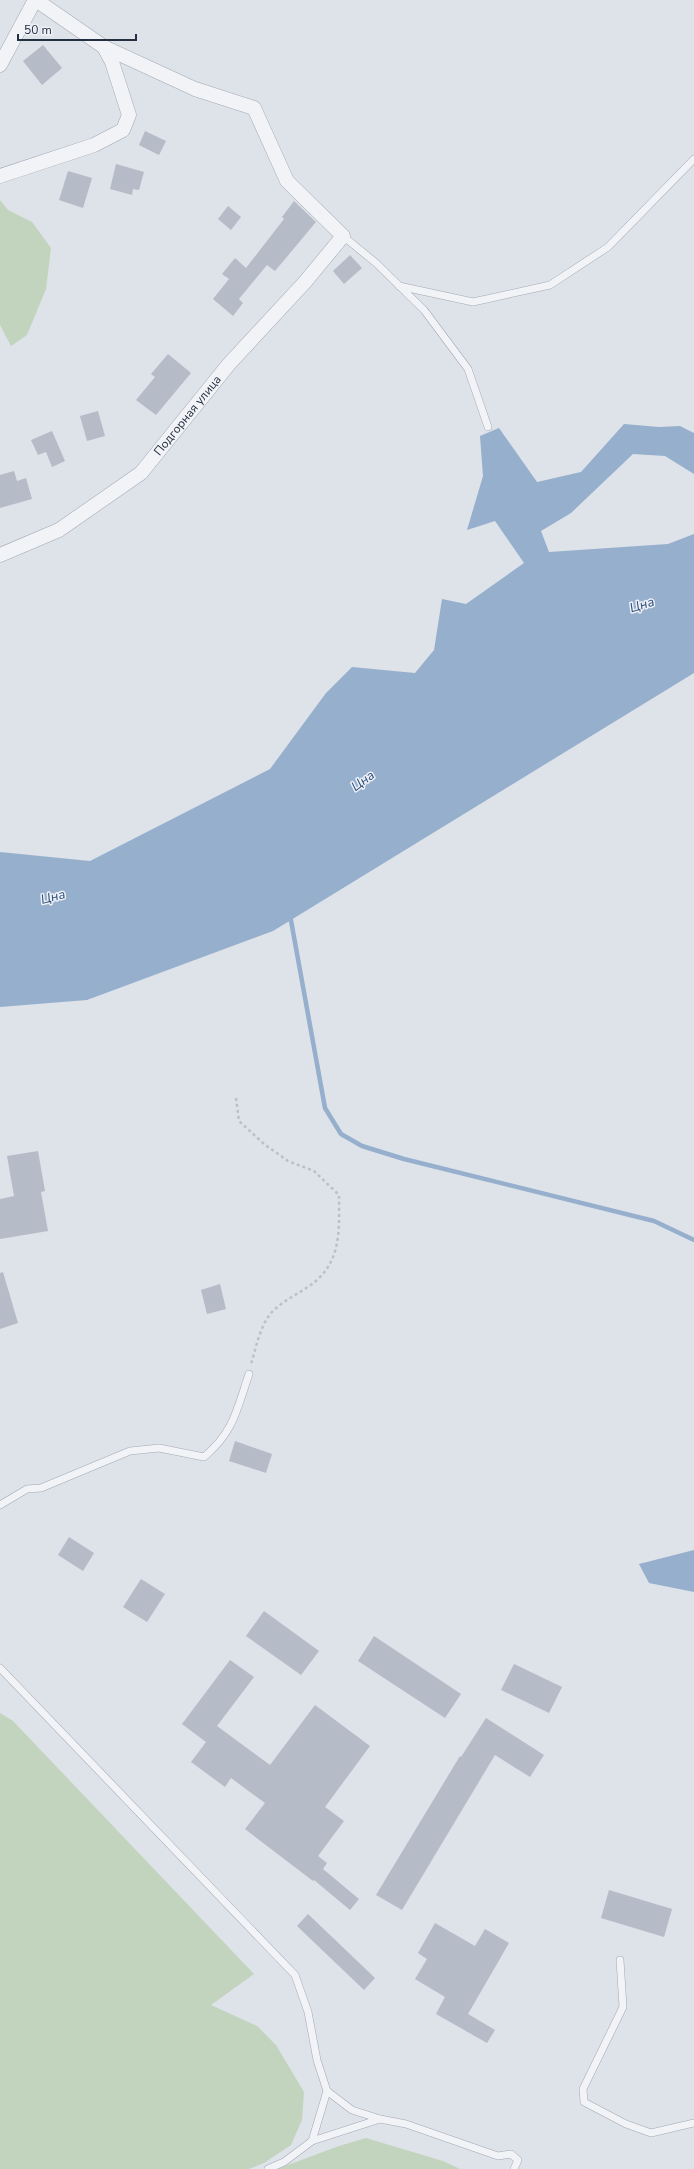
<svg xmlns="http://www.w3.org/2000/svg" width="694" height="2169" font-family="'Nunito Sans',sans-serif">
  <rect width="100%" height="100%" fill="#dee2e9"/>
  <g fill="#c3d4be">
    <path d="M0,200L8,210L32,222L51,248L46,289L27,335L11,346L0,325Z"/>
    <path d="M0,1713L13,1721L254,1974L211,2005L257,2026L276,2045L304,2092L302,2120L291,2145L264,2163L249,2169H0Z"/>
    <path d="M366,2138L443,2161L460,2169H277L339,2146Z"/>
  </g>
  <g fill="#95afcd">
    <path d="M624,424L659,427L680,426L694,433V474L665,456L633,454L571,513L541,531L549,552L668,544L694,534V673L273,931L87,1000L0,1007V852L90,861L270,769L326,693L352,667L415,673L434,650L442,599L466,604L524,563L495,521L467,530L483,476L480,436L499,428L537,482L581,472Z"/>
    <path d="M694,1550V1592L649,1583L639,1564Z"/>
  </g>
  <g fill="none" stroke-linecap="round" stroke-linejoin="round">
    <path stroke="#95afcd" stroke-width="4.5" d="M290,915L325,1108L341,1134L362,1146L404,1159L654,1221L694,1240"/>
  </g>
  <g fill="#b5bbc7">
    <path d="M43,45L62,68L42,85L23,61Z"/>
    <path d="M145,131L166,141L159,155L139,145Z"/>
    <path d="M116,164L144,172L139,190L133,189L132,195L110,189Z"/>
    <path d="M68,171L92,178L83,208L59,200Z"/>
    <path d="M294,201L316,222L275,271L267,265L239,299L243,303L233,316L213,299L229,279L222,274L235,258L246,268L284,219L282,217Z"/>
    <path d="M228,206L241,217L231,230L218,219Z"/>
    <path d="M350,255L362,268L344,284L333,271Z"/>
    <path d="M168,354L191,373L156,415L136,400L155,377L151,374Z"/>
    <path d="M98,411L105,436L87,441L80,416Z"/>
    <path d="M52,431L65,461L52,467L46,452L38,455L31,440Z"/>
    <path d="M14,471L17,481L26,478L32,499L0,508V475Z"/>
    <path d="M38,1151L45,1191L41,1192L48,1231L0,1239V1199L14,1196L7,1156Z"/>
    <path d="M3,1272L18,1323L0,1329V1273Z"/>
    <path d="M220,1284L226,1309L207,1314L201,1290Z"/>
    <path d="M235,1441L272,1454L266,1473L229,1461Z"/>
    <path d="M69,1537L94,1553L83,1571L58,1555Z"/>
    <path d="M141,1579L165,1594L147,1622L123,1607Z"/>
    <path d="M264,1611L319,1651L301,1675L246,1636Z"/>
    <path d="M374,1636L461,1694L445,1718L358,1661Z"/>
    <path d="M230,1660L254,1677L217,1726L270,1765L315,1705L370,1746L325,1807L344,1821L318,1856L327,1863L323,1869L359,1899L350,1910L314,1880L313,1881L245,1829L265,1803L231,1778L225,1787L191,1762L206,1742L182,1724Z"/>
    <path d="M514,1664L562,1687L549,1713L501,1690Z"/>
    <path d="M486,1718L544,1755L530,1777L495,1755L402,1910L376,1895L460,1756L461,1757Z"/>
    <path d="M609,1890L672,1909L664,1937L601,1918Z"/>
    <path d="M308,1914L375,1978L364,1990L297,1926Z"/>
    <path d="M435,1923L475,1946L485,1929L509,1943L468,2014L495,2030L487,2043L436,2014L445,1997L415,1979L427,1959L418,1953Z"/>
  </g>
  <g fill="none" stroke-linecap="round" stroke-linejoin="round">
    <defs>
      <g id="lane">
        <path d="M343,236L376,263L424,310L468,369L488,427"/>
        <path d="M399,286L473,302L550,285L608,247L694,159"/>
        <path d="M0,1505L27,1489L41,1488L130,1451L159,1448L204,1457C234,1432 237,1409 249,1374"/>
        <path d="M0,1668L295,1975L308,2012L317,2060L327,2091L352,2110L380,2119L406,2124L498,2156L511,2154L518,2160L514,2169"/>
        <path d="M620,1960L623,2007L583,2089L584,2102L626,2124L651,2133L694,2123"/>
        <path d="M312,2141L380,2119"/>
        <path d="M268,2169L284,2162L312,2141L327,2091"/>
      </g>
      <g id="street">
        <path d="M0,65L35,0"/>
        <path d="M0,176L94,145L123,130L129,115L112,62L104,47"/>
        <path id="s1" d="M0,555L59,530L141,473L229,364L305,282L343,236L287,181L254,108L195,89L104,47L36,0"/>
      </g>
    </defs>
    <use href="#lane" stroke="#a3a9b4" stroke-width="8"/>
    <use href="#street" stroke="#a3a9b4" stroke-width="15"/>
    <path stroke="#bcc0c8" stroke-width="2.5" stroke-dasharray="3 3" stroke-linecap="butt" d="M236,1098L239,1121L264,1144L288,1161L314,1171L339,1195C339,1223 342,1255 320,1277C307,1291 286,1297 271,1313C260,1326 256,1348 251,1364"/>
    <use href="#lane" stroke="#f1f3f7" stroke-width="7"/>
    <use href="#street" stroke="#f1f3f7" stroke-width="14"/>
  </g>
  <g text-anchor="middle" dominant-baseline="central" stroke-width="3" stroke-linejoin="round" paint-order="stroke">
    <g font-size="12" fill="#252f42" stroke="#eef1f7">
      <text stroke="none"><textPath href="#s1" startOffset="238">Подгорная улица</textPath></text>
    </g>
    <g font-size="13" font-style="italic" fill="#2b4d7a" stroke="#eef1f7">
      <text transform="translate(642 605) rotate(-17)">Цна</text>
      <text transform="translate(363 781) rotate(-36)">Цна</text>
      <text transform="translate(53 897) rotate(-14)">Цна</text>
    </g>
  </g>
  <path d="M18 34v6h118v-6" fill="none" stroke="#252f42" stroke-width="2"/>
  <text x="24" y="34" font-size="12" fill="#252f42" stroke="#eef1f7" stroke-width="3" paint-order="stroke">50 m</text>
</svg>
